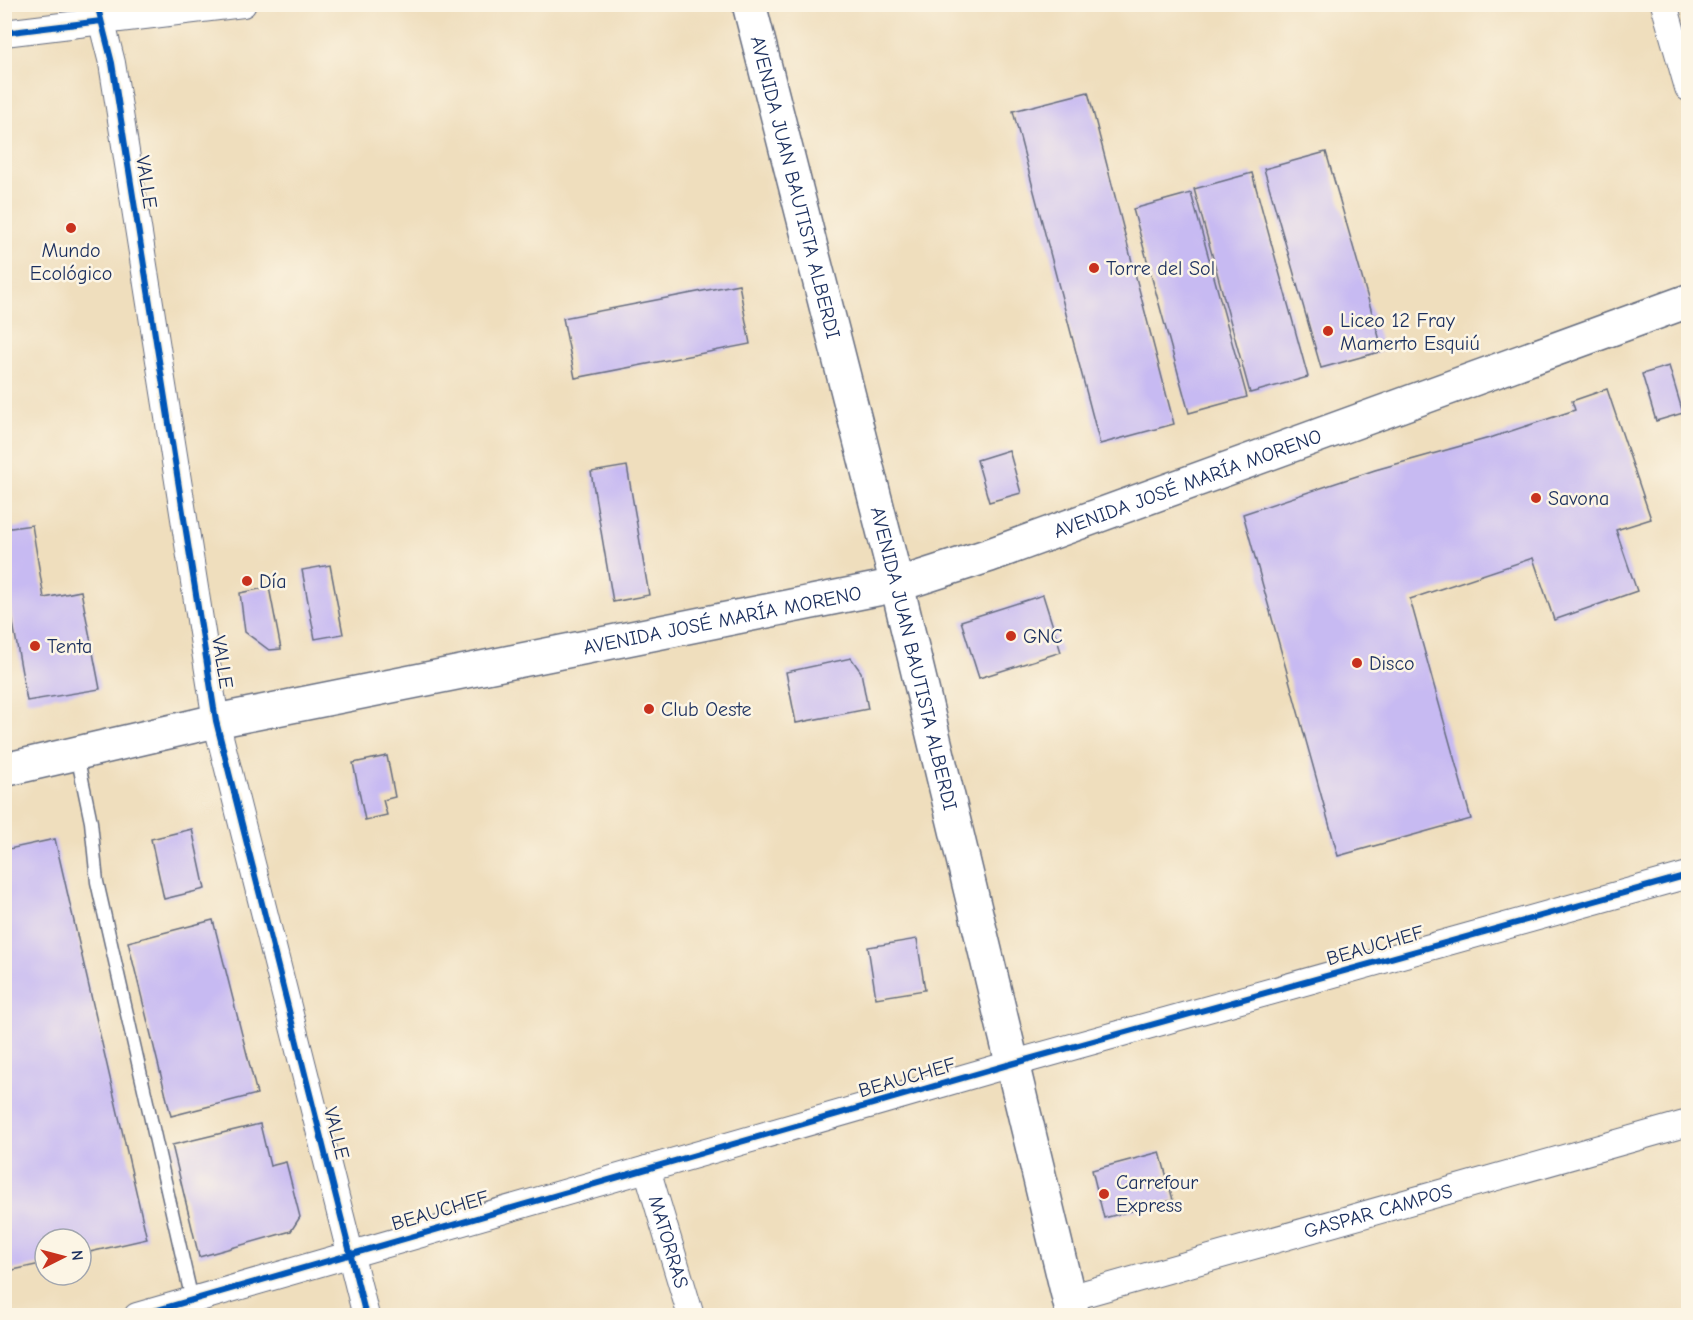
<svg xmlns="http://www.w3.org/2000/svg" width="1693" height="1320" viewBox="0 0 1693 1320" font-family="'Comic Neue',sans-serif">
	<rect width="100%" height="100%" fill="#fcf5e5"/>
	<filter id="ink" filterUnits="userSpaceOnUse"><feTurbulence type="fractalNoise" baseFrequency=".0167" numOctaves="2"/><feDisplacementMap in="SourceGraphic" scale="12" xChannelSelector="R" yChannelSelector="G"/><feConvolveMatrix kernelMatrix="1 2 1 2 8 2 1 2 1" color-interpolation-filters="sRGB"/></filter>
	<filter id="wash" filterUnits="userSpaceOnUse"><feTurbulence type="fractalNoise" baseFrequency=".008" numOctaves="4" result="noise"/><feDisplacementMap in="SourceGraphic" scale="24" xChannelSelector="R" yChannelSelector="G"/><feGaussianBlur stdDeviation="1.35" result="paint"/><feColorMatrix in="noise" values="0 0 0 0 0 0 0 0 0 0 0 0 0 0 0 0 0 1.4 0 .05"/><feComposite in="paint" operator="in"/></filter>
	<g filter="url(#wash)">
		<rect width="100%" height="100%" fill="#efdebd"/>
		<g id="blocks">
			<path fill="#c7baf2" d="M1088,92l86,332 -74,20 -87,-333z
				M1326,152l57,199 -62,17 -57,-199z
				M1252,173l56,204 -58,16 -56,-204z
				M1191,193l56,204 -58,16 -56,-204z
				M739,284l11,60 -175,34 -12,-60z
				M1669,366l14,47 -27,8 -14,-47z
				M1607,389l44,130 -35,11 21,61 -83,29 -21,-62 -123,41 61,220 -133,37 -95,-342 132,-44 118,-33 82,-27 -3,-9z
				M1009,450l12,43 -32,9 -12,-42z
				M627,466l22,129 -36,7 -22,-130z
				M32,525l12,73 37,-7 19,98 -73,12 -23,-128v-44z
				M330,565l13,69 -28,5 -13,-69z
				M269,587l12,62 -12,1 -24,-18 -5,-39z
				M1043,595l18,57 -82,26 -18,-57z
				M851,658l10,14 7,37 -72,14 -10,-51z
				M387,756l8,41 -12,3 4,15 -22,5 -12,-57z
				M192,829l13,60 -41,10 -13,-60z
				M55,839l92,400 -66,15v-15h-36v24l-41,9v-422z
				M213,920l44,174 -86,22 -43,-174z
				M917,939l8,51 -49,8 -8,-51z
				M260,1124l10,42 16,-4 14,55 -9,14 -92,26 -27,-112z
				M1160,1152l13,48 -69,18 -12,-48z"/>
		</g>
	</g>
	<g filter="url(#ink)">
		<use href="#blocks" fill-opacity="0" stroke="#656c7f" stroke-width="1.5"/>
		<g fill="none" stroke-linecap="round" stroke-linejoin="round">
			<g stroke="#656c7f" stroke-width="15">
				<path id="lane" d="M77,755l14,67 6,60 95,418"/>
			</g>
			<g stroke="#656c7f" stroke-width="28">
				<g id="street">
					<path d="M97,4l15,59 104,658 150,595"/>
					<path d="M1664,4l24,84"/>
					<path d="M4,33l239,-29"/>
					<path id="s1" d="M647,1169l44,147"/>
					<path id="s2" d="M1069,1298l619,-175"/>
					<path d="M137,1316l874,-252 677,-189"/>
				</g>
			</g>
			<g stroke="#656c7f" stroke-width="36">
				<g id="secondary">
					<path id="s3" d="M4,770l212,-49 681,-136 93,-30 698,-254"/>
				</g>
			</g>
			<g stroke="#656c7f" stroke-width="36">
				<g id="primary">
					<path id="s4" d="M749,4l148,581 176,731"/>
				</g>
			</g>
			<use href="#lane" stroke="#fff" stroke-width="12"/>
			<use href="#street" stroke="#fff" stroke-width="26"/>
			<use href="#secondary" stroke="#fff" stroke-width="33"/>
			<use href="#primary" stroke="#fff" stroke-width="33"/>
			<g stroke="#fcf5e5" stroke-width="10">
				<path id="cycleway" d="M97,4l15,59 104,658 150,595
					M4,33l97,-12
					M137,1316l874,-252 677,-189"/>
			</g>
			<use href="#cycleway" stroke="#0057b8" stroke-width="6"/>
		</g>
	</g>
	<g fill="#c8321e" stroke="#fcf5e5" stroke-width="2">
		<circle cx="71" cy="228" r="6"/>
		<circle cx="1094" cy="268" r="6"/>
		<circle cx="1328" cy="331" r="6"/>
		<circle cx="1536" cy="498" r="6"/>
		<circle cx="247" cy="581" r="6"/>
		<circle cx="1011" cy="636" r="6"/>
		<circle cx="35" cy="646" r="6"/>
		<circle cx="1357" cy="663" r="6"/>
		<circle cx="649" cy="709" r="6"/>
		<circle cx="1104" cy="1194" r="6"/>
	</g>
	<g text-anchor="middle" stroke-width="5" stroke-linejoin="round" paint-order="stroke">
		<g font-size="20" fill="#1b2f5e" stroke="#fcf5e5">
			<text transform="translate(147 182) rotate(81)" y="7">VALLE</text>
			<text dy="7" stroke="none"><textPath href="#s4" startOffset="189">AVENIDA JUAN BAUTISTA ALBERDI</textPath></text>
			<text dy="7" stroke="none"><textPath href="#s3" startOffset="1220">AVENIDA JOSÉ MARÍA MORENO</textPath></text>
			<text dy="7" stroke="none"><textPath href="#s3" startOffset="734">AVENIDA JOSÉ MARÍA MORENO</textPath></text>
			<text dy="7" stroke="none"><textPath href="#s4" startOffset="675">AVENIDA JUAN BAUTISTA ALBERDI</textPath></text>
			<text transform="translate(223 662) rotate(81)" y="7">VALLE</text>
			<text transform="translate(1375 945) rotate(-16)" y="7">BEAUCHEF</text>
			<text transform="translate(907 1077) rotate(-16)" y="7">BEAUCHEF</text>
			<text transform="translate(337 1133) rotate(76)" y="7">VALLE</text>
			<text transform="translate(440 1210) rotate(-16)" y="7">BEAUCHEF</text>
			<text dy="7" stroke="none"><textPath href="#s2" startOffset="321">GASPAR CAMPOS</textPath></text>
			<text dy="7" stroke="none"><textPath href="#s1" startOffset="76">MATORRAS</textPath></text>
		</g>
		<g font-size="20" fill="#1b2f5e" stroke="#fcf5e5" text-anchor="start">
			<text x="71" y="257" text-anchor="middle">Mundo<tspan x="71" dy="23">Ecológico</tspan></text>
			<text x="1106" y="275">Torre del Sol</text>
			<text x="1340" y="327">Liceo 12 Fray<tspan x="1340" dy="23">Mamerto Esquiú</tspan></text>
			<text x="1548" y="505">Savona</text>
			<text x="259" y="588">Día</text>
			<text x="1023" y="643">GNC</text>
			<text x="47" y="653">Tenta</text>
			<text x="1369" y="670">Disco</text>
			<text x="661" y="716">Club Oeste</text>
			<text x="1116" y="1189">Carrefour<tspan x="1116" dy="23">Express</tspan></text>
		</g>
	</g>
	<rect width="1693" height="1320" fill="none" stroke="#fcf5e5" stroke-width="24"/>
	<g transform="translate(63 1257) rotate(84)"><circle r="28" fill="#fcf5e5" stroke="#a2a6af" stroke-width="1.5"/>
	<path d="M0-4.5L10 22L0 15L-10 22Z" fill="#c8321e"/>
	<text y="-9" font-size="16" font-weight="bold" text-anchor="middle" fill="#1b2f5e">N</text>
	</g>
</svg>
